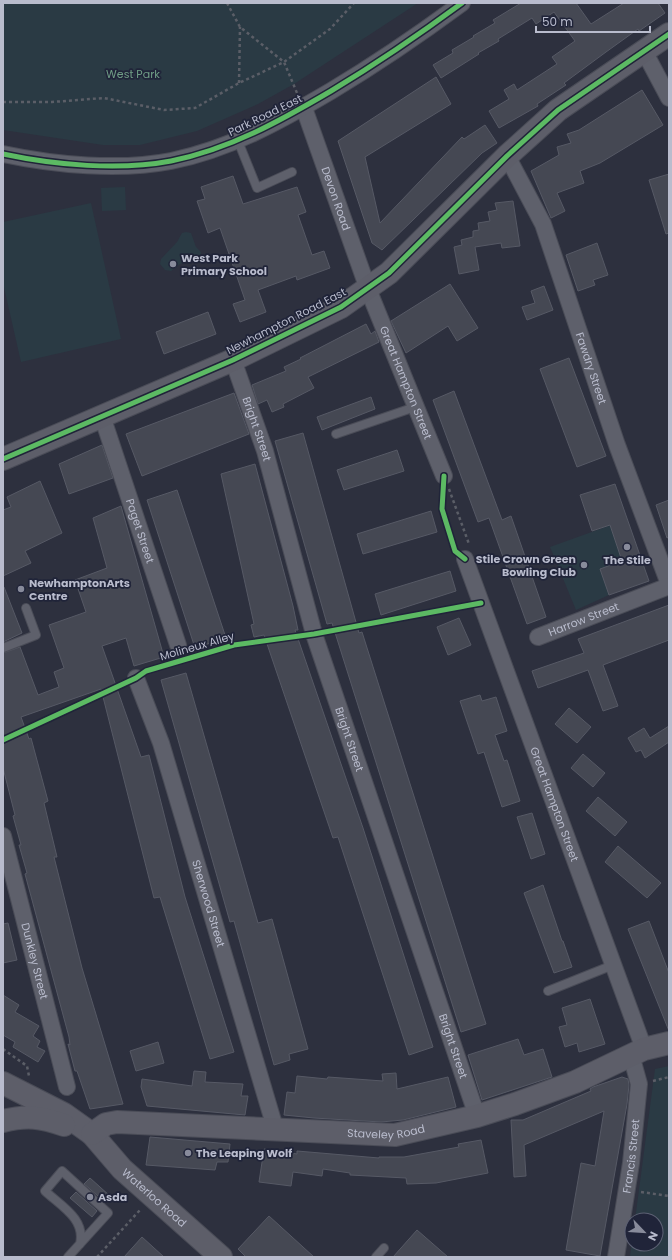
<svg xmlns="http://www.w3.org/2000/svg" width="672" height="1260" viewBox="0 0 672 1260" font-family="Poppins,sans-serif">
	<rect width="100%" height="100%" fill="#2d303e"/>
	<path fill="#2a3a44" d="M3,3h415l-124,81 -36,20 -61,27 -57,14h-37l-100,-15z
		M125,187l1,23 -24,1 -1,-23z
		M91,203l30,136 -100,23 -18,-79v-61z
		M186,232l5,1 5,14 5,5 -1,6 -6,3 -14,3 -9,7 -6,-1 -5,-6 1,-5 16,-17 5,-9z
		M611,525l11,36 -13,34 -33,15 -26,-63z
		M669,1066v191h-39l2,-17v4h24v-24h-21l20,-151z"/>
	<path fill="#454853" stroke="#565965" d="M521,3h55l15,21 33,-21h34l7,10 -26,18 -1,-2 -32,23 -42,31 2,2 -29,19 1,2 -39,22 -10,-17 20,-12 -5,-9 10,-6 3,6 40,-26 -5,-7 23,-16 -21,-29 -18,12 -4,-6 -34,21 1,2 -21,12 1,1 -38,24 -8,-13 20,-12 -1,-3 22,-13 -1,-1 22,-13 -2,-3z
		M436,77l15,27 -86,53 15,66 82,-86 2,2 21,-14 12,18 -15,10 -100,97 -10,-7 -34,-102z
		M642,90l21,35 -63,38 -20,8 4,12 -27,10 8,18 -14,7 -20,-47 28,-16 -2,-8 14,-4 -4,-9 12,-4z
		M669,174v59l-3,1 -17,-54z
		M233,176l10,28 54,-17 9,25 -8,3 14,40 12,-4 6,17 -33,12 -1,-4 -38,14 8,22 -26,10 -7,-18 12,-4 -25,-72 -12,5 -11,-32 8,-2 -4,-12z
		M513,201l7,45 -18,2 -1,-5 -26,4 4,23 -20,4 -5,-27 8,-2 -1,-5 12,-3v-6l6,-1 -1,-7 12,-2 -2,-9 9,-2 -2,-7z
		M597,243l11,32 -15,5 2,5 -17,6 -12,-36z
		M450,284l28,44 -21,13 -9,-15 -42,27 -15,-32z
		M544,286l9,24 -26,10 -5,-13 13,-4 -4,-12z
		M208,312l8,22 -52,20 -8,-22z
		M366,324l5,10 4,-3 4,11 -71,35 6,11 -31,16 1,3 -12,5 -5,-12 -9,4 -6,-19 34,-14 -2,-4 17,-8 -1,-1z
		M569,358l37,98 -29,11 -37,-98z
		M454,391l48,129 9,-4 35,101 -19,7 -38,-106 -11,4 -45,-122z
		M234,393l15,41 -107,42 -16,-42z
		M371,397l4,12 -53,21 -5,-13z
		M303,433l56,200 3,-1 124,392 -25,8 -129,-409 -5,1 -52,-183z
		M102,445l11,33 -44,16 -10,-30z
		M397,450l7,21 -60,19 -7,-20z
		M255,464l38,142 5,24h-3l68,198 70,219 -24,8 -71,-218 -5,1 -69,-203 -10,2 -3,-12 3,-1 -33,-150z
		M40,481l22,52 -37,18 6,12 -28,13v-66l8,-3 -4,-10z
		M615,484l34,97 -40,14 -9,-26 22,-8 -12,-36 -18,6 -12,-36z
		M177,490l49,148 -31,10 -48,-148z
		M669,500v37l-2,1 -11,-33z
		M121,506l43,151 -30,9 -8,-28 -24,8 39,111 8,-2 36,142 49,155 -24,7 -50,-162 -6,1 -53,-209 -80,28 8,22 2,-1 17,63 -4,2 13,54h-3l28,111 41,136 -33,5 -13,-38h-2l-7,-27 2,1 -1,-8 -44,-163 2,-1 -8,-28h2l-8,-29 2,-1 -12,-47v-115l17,-6 18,48 21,-8 -5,-15 10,-4 -15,-43 37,-13 -11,-32 32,-12 -14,-50z
		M431,511l6,21 -74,22 -6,-20z
		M450,571l6,20 -75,24 -6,-21z
		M4,587l18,46 -19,9v-54z
		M669,605v35l-66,25 15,41 -15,5 -15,-41 -50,18 -6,-17 52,-18 -6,-14z
		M459,618l12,27 -23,10 -11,-28z
		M186,673l72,250 14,-4 36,130 -19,5 1,6 -16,5 -40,-144 -4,1 -69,-242z
		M480,695l2,6 14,-4 11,34 -12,4 9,26 3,-1 13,41 -18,6 -18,-55 -6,2 -18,-53z
		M569,708l22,19 -14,16 -22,-19z
		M669,726v16l-24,16 -4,-8 -5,2 -8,-14 16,-10 6,10z
		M583,754l22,19 -12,14 -22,-19z
		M598,797l29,25 -12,14 -29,-25z
		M532,813l13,41 -14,5 -14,-42z
		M618,846l43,37 -14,15 -42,-36z
		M543,885l19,56h1l9,26 -18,6 -30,-80z
		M649,921l20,52v58l-41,-102z
		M8,923l9,37 -14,3v-39z
		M3,995l16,10 -4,7 24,14 -6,10 7,5 -3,6 8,4 -7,11 -25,-15 2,-5 -12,-7z
		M590,999l15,45 -26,8 -2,-9 -12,4 -6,-20 8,-2 -5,-17z
		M518,1039l6,16 19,-6 9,28 -70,23 -14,-45z
		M158,1042l6,21 -28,8 -6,-20z
		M194,1071l12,1 -1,10 38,2 -2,12h7l-3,19 -98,-9 -6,-19 1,-8 50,7z
		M396,1073l1,16 51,-12 8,30 -53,13 -22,2 -67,-4 -30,-3 3,-23 8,1 2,-17 30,3 1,-2 55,4 -1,-7z
		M622,1077l6,2 1,6 -2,19 -27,152 -34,-6 15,-87 14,3 9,-55 -80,34 2,31 -12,1 -3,-57h12l68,-29 -1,-2 3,-2z
		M150,1137l80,7 -2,18h-11l-2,8 -69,-5z
		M481,1140l7,33 -52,10 -29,1 -1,-6 -56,-3v-2l-27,-4 -1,7 -29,-4 -2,14 -32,-4 5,-33 33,5v-3l82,7v-1h25l55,-10 -1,-3z
		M90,1178l20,18 -5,6 -21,-18z
		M76,1192l21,19 -5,6 -22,-19z
		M269,1216l45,41h-68l-8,-8z
		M417,1230l31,27h-55z
		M142,1237l22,20h-40z"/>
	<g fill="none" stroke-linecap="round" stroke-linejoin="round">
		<g stroke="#4a4c57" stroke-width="10">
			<path id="lane" d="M238,141l19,47 35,-16
				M336,434l79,-27
				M3,648l33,-13 -10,-27
				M548,991l65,-26
				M68,1257l40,-44 -46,-42 -17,20c16,15 41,28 35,53
				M376,1257l8,-9"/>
		</g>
		<g stroke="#4a4c57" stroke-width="18">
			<g id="street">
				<path d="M644,51l25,47"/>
				<path id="s1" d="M304,108l64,181 76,187"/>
				<path d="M3,154c52,11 116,17 168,7 59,-12 109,-40 160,-70 45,-27 89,-57 131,-88"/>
				<path id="s2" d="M507,156l36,68 74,221 52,139"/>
				<path id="s3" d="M233,360l32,91 49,183 163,482"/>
				<path id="s4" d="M102,416l76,229"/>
				<path id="s5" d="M465,559l179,490"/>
				<path id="s6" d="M538,637l131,-51"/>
				<path id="s7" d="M136,678l25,65 115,388"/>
				<path id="s8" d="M3,836l64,251"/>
				<path id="s9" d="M616,1257l15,-94 8,-79 -8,-29"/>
			</g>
		</g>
		<g stroke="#4a4c57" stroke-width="24">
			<g id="secondary">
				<path d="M3,459l230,-99 108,-53 48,-34 118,-117 51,-46 111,-76"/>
				<path id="s10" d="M3,1083l61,31 28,20 30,35 99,88"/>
				<path d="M3,1121c24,-6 38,-4 61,4"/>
				<path id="s11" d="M92,1134l14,-10 11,-2 278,13 82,-19 38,-12 60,-22 69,-33 25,-6"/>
			</g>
		</g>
		<path stroke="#5b5e67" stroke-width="2.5" stroke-dasharray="3 3" stroke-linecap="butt" d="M227,3l13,24 44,35 13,31
			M239,83l1,-56
			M3,102h49l52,-4 60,12 31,-2 44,-25 45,-21 46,-33 24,-26
			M449,489l20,55
			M3,1049l24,17 2,10
			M653,1081l16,-4
			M641,1192l28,4
			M97,1257l43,-47"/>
		<use href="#lane" stroke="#5e606b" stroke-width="8"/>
		<use href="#street" stroke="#5e606b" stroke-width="16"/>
		<use href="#secondary" stroke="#5d5e69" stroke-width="22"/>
		<g stroke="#202439" stroke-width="8">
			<path id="cycleway" d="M3,154c52,11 116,17 168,7 59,-12 109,-40 160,-70 45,-27 89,-57 131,-88
				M3,459l230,-99 108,-53 48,-34 118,-117 51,-46 111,-76
				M444,476l-2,33 13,42 10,8
				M3,740l133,-62 10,-7 88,-26 80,-11 167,-31"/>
		</g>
		<use href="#cycleway" stroke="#5cba63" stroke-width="5"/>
	</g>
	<g fill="#888b9b" stroke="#202439" stroke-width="1.5">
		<circle cx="173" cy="264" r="4"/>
		<circle cx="627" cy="547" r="4"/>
		<circle cx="584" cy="565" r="4"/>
		<circle cx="21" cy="589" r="4"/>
		<circle cx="188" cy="1153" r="4"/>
		<circle cx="90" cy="1197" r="4"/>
	</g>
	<g text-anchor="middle" stroke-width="3.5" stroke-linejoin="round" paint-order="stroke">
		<g font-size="11" fill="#709e86" stroke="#202439">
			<text x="133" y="78">West Park</text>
		</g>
		<g font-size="11" fill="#b9bccd" stroke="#202439">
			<text transform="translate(265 115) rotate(-26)" y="4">Park Road East</text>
			<text dy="4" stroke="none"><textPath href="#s1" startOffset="96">Devon Road</textPath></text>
			<text transform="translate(286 321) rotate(-27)" y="4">Newhampton Road East</text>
			<text dy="4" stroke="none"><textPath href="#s2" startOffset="229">Fawdry Street</textPath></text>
			<text dy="4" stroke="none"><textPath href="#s1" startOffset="293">Great Hampton Street</textPath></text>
			<text dy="4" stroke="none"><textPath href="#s3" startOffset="73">Bright Street</textPath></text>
			<text dy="4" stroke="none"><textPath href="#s4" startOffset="121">Paget Street</textPath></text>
			<text dy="4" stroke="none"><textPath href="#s6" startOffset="49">Harrow Street</textPath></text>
			<text transform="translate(197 646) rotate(-16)" y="4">Molineux Alley</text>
			<text dy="4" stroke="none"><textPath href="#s3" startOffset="397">Bright Street</textPath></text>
			<text dy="4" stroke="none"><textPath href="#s5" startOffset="261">Great Hampton Street</textPath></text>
			<text dy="4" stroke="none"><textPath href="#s7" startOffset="237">Sherwood Street</textPath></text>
			<text dy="4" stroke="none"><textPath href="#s8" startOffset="129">Dunkley Street</textPath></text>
			<text dy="4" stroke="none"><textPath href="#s3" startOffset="721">Bright Street</textPath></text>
			<text dy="4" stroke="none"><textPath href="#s11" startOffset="298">Staveley Road</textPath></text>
			<text dy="4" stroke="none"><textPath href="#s9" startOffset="102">Francis Street</textPath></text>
			<text dy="4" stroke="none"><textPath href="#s10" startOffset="192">Waterloo Road</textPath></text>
		</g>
		<g font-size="11" font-weight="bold" fill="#b9bccd" stroke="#202439" text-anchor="start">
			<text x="181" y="262">West Park<tspan x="181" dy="13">Primary School</tspan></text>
			<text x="576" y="563" text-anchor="end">Stile Crown Green<tspan x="576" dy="13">Bowling Club</tspan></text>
			<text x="627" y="564" text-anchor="middle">The Stile</text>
			<text x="29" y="587">NewhamptonArts<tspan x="29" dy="13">Centre</tspan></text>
			<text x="196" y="1157">The Leaping Wolf</text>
			<text x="98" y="1201">Asda</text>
		</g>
	</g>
	<rect width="672" height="1260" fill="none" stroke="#b9bccd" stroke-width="8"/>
	<g transform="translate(644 1232) rotate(115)"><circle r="19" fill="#202439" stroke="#5d6174"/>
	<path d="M0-3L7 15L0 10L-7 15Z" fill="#888b9b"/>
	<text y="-6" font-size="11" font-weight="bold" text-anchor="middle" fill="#b9bccd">N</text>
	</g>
	<path d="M536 26v6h114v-6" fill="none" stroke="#b9bccd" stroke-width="2"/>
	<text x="542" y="26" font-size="12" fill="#b9bccd" stroke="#202439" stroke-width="3" paint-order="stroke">50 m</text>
</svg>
